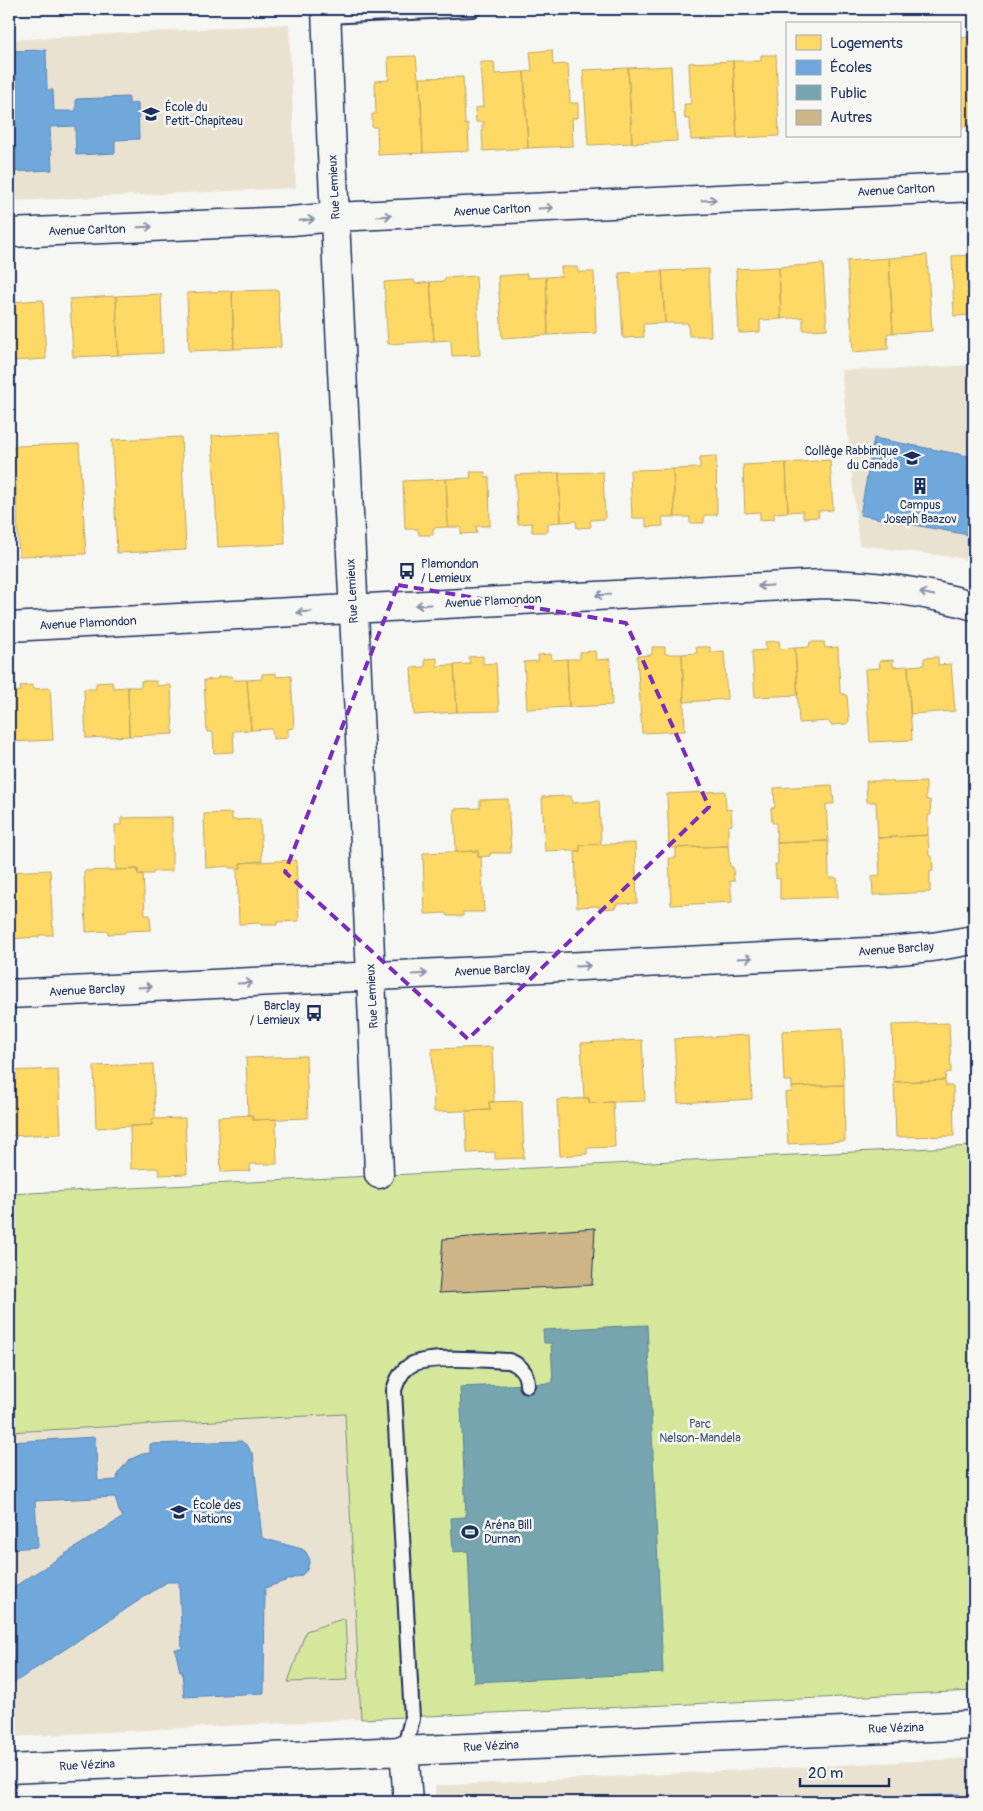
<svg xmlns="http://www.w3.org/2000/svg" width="983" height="1811" viewBox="0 0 983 1811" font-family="Pangolin,sans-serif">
	<rect width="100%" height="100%" fill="#f6f6f2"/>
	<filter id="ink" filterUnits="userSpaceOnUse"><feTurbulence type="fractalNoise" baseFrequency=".02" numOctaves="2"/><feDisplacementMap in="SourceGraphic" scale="10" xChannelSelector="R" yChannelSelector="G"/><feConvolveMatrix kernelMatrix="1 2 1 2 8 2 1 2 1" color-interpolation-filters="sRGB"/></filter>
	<g filter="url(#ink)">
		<path fill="#eae2d1" d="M289,24l7,164 -287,13v-161z
			M974,365v198l-15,-5 -100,-13 -18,-175 59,-1z
			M345,1414l16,305 -352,18v-305z
			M974,1758v44h-538l-1,-16z"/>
		<path fill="#d5e79b" stroke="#788b7c" d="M974,1146v545l-613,28 -16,-305 -336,18v-238z
			M345,1618l3,62 -60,2 18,-51z"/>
		<path fill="#ffd966" stroke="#bba664" d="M969,37l1,9h4v80l-15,1v-89z
			M552,50l1,15 15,-1 2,39h8v15h-6l1,28 -45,2 -4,-76 8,-1 -2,-19z
			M761,55h15l3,81 -42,2 -4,-77h28z
			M416,56l2,22h2l3,75 -45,2 -1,-28h-5v-13h4l-1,-33 14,-1 -1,-23z
			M733,61l4,77 -46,2 -1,-21h-5l-1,-15h7l-2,-41z
			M480,62h14l1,12 29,-2 4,76 -45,3 -1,-26h2v-3h-8l-1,-14 8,-1z
			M671,66l2,47h2l2,28 -45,2 -4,-75z
			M628,68l4,75 -44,2 -5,-75z
			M463,77l2,48 3,-1 1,27 -46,2 -3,-75z
			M927,255l5,76 -39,2 -4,-75z
			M974,255v60l-20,1 -2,-60z
			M889,258l4,75h-6l1,16 -35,3 -6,-91z
			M823,264l4,65 -24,1v-13l-22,2 -2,-52z
			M561,267h16l1,5h16l2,61 -48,2 -2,-58 16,-1z
			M779,267l2,52 -21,1v12l-21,1 -3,-64z
			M708,269l3,67h-22l-1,-13h-23l-3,-52z
			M662,271l3,52 -22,1 1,13 -21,1 -4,-65z
			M527,274v4l19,-1 2,58 -46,3 -4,-62z
			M476,276l4,79 -28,1 -1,-16 -17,1 -4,-59 15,-1v-3z
			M414,280l1,4 15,-2 4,59 -46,3 -4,-62z
			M278,290l3,57 -47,2 -2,-58z
			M232,291l2,58 -45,2 -2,-58z
			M161,294l2,59 -45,2 -2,-59z
			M116,296l2,59 -45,2 -3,-58z
			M43,300l3,59 -37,2v-59z
			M279,433l6,111 -67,3 -6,-111z
			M181,437l5,113 -69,3 -5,-113z
			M79,444l7,110 -67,2 -5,-110z
			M716,456l1,59h-13v8h-14v-6h-15l-2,-48 27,-1v-11z
			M830,460l3,50 -15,1 1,6 -16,1v-7l-15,1 -2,-49z
			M786,463l2,49 -14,1v6l-14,1v-8l-15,1 -2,-48z
			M673,469l2,48h-13l1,9 -17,1v-9h-14l-2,-48z
			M470,472h15v5h4l1,49h-14l1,7 -16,1v-7h-13l-2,-48 25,-1z
			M603,472l2,47 -15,1 1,7 -14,1 -1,-7 -15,1 -2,-49z
			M559,473l2,49 -13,1v9h-16v-9l-14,1 -3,-49z
			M446,479l2,48 -15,1v7h-14l-1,-6h-13l-2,-48z
			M779,641l1,8 15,-1 3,47 -43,2 -3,-46 14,-1 -1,-8z
			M810,642h14l1,6 13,-1 2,45 7,4 2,25 -3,3 -15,1 -3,-4 -29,2 -4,-75 14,-1z
			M652,647h13v7h17l3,77 -43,2 -5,-77 15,-1z
			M696,647h14v5l14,-1 3,48 -43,3 -2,-48 15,-1z
			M595,651l1,9 14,-1 2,46 -43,2 -2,-48h13v-7z
			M551,654l1,6 15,-1 2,48 -42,2 -3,-47 15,-1 -1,-6z
			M483,656v8l13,-1 3,48 -42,1 -3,-47 16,-1 -1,-7z
			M938,657v8l13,-1 4,47 -45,3 -2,-48 16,-1v-7z
			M437,658v8l17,-1 3,47 -43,3 -3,-47 14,-1v-8z
			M893,660v7l15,-1 4,74 -42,2 -5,-73 15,-1 -1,-7z
			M276,673v4l15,-1 3,52 -6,1v9l-15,1 -1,-10 -21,1 -4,-50 15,-1v-5z
			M232,676l1,4h14l4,50 -18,1 1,21 -20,1 -1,-21h-6l-3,-52 14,-1v-2z
			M141,681h15v5l15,-1 2,49 -44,2 -1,-49h13z
			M112,682l1,6 15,-1 1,49 -43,2 -2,-49h12v-6z
			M33,685v4l17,-1 3,52 -43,2 -1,-50 12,-1 -1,-5z
			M866,781h27v2l33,-1v18h4l1,15h-3v20l-50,3 -2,-36h-9z
			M832,785l2,19h-8l2,37 -51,2 -1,-20h-4l-1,-15h4l-1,-20z
			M725,791l1,19 5,-1 1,16 -4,1v20l-59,2 -2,-54z
			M571,796l1,7 27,-2 2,43 -21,1v6h-14v-1l-21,1 -3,-54z
			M508,799l3,54h-21v3l-12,1v-6l-22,1 -2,-43 26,-1v-8z
			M232,813v7l28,-1 2,42 -22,2 1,5h-12v-2l-23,2 -2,-54z
			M172,817v54h-19v3h-15v-5l-22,1 -1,-45h6v-7z
			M928,835l1,21h3l1,15h-3v21l-57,3 -1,-19 8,-1 -2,-37z
			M828,841l1,37h8l1,19 -58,2v-21l-4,1v-3l-1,-12h3l-1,-21z
			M635,843l2,60 -21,1v4l-17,1v-3l-22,1 -2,-56h5v-6z
			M728,846l2,21h3l1,14h-4l2,21 -61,3 -2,-47h7v-10z
			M478,851v6h3l3,55h-21v4h-16l-1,-3 -21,1 -2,-61z
			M296,860l3,61 -22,1v3h-16v-2l-22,1 -2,-55 4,-1 -1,-5z
			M138,869v5h5l2,41h5l1,15 -26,1v2l-17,1v-3l-22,1 -2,-61z
			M50,870l3,65h-14v2l-30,2v-67z
			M949,1023l2,49 -5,1 -1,7 -51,2 -2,-57z
			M842,1028l2,57 -52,2v-6h-8l-2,-50z
			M749,1035l3,64 -74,4 -4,-64z
			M642,1040l3,61 -56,2v-5h-5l-3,-55z
			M492,1047l2,55h-5l1,8 -56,2 -2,-63z
			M306,1056l2,62 -55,2 -1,-5h-4l-2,-57z
			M153,1064l2,55h-3v6l-56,3 -2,-62z
			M58,1069l3,65 -52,2v-65z
			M945,1080l1,6h7l1,50 -58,1 -2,-55z
			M844,1085l1,56 -57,3 -3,-51 7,-1v-5z
			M589,1098v5l24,-1 2,45 -28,1v6l-27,2 -3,-56z
			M522,1101l2,57 -29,1v-7l-28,1 -1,-42 24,-1 -1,-8z
			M252,1115l1,5 23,-1 1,45h-27v7l-29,1 -3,-55z
			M185,1118l2,56 -28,1 -1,-7 -27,1 -1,-43 22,-1v-6z"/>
		<path fill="#6fa8dc" stroke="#5684b6" d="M46,50l1,40h6l1,21h22v-12l53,-2v7l9,-1 1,36 -24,1v13l-39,2 -1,-29 -25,1 2,43 -43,2v-121z
			M874,438l100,19v79l-114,-21z
			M95,1437l3,44 19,-1 1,-7 11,-13 13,-6 8,-1v-9l91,-3 7,5 3,7h2l9,85 40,11 4,3 4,8 -3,10 -5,5 -37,13 -1,105 -80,4 -2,-26h-2l-5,-22h7l-3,-67h-12l-158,104v-96l114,-73 -4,-6 -4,-14 -80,4 3,46 -29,2v-107z
			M959,1794l1,8h-186z
			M709,1797v5h-16v-4z"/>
		<path fill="#76a5af" stroke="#5b8297" d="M647,1325l16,348 -189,9 -6,-131 -15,1 -2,-34 15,-1 -6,-130 93,-4 -2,-40h-7l-1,-13z"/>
		<path fill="#ceb585" stroke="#1b2f5e" d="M595,1228l-3,57 -153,8 4,-54z"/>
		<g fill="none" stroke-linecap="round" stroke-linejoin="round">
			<g stroke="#1b2f5e" stroke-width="18">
				<path id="service" d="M326,16l147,-7
					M404,1750l8,-31 -18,-329c3,-9 6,-17 14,-23 14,-13 80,-7 101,-6 11,4 18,11 18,24"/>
			</g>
			<g stroke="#1b2f5e" stroke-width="31">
				<path id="minor" d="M326,9c15,388 39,776 53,1165
					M9,233l282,-12 44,-4 639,-30
					M9,627l814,-43c52,1 101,7 151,22
					M9,994l880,-43 43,-4 42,-7
					M404,1750l4,52
					M9,1769l965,-44"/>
			</g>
			<use href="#service" stroke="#f6f6f2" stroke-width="14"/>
			<use href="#minor" stroke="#f6f6f2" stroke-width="28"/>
		</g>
		<defs><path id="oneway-shaft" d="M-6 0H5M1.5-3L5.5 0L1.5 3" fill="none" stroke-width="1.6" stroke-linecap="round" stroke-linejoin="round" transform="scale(1.25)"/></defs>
		<g stroke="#8892a8">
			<use href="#oneway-shaft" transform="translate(709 200) rotate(-3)"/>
			<use href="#oneway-shaft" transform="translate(546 208) rotate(-3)"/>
			<use href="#oneway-shaft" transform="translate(384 216) rotate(-3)"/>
			<use href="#oneway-shaft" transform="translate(307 220) rotate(-5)"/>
			<use href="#oneway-shaft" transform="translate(145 227) rotate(-2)"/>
			<use href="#oneway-shaft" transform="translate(765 586) rotate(177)"/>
			<use href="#oneway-shaft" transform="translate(927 594) rotate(-168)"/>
			<use href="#oneway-shaft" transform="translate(603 595) rotate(177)"/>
			<use href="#oneway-shaft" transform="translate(423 605) rotate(177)"/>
			<use href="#oneway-shaft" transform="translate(304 612) rotate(177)"/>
			<use href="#oneway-shaft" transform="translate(745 958) rotate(-3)"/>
			<use href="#oneway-shaft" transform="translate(583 966) rotate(-3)"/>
			<use href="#oneway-shaft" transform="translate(420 974) rotate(-3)"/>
			<use href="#oneway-shaft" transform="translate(245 983) rotate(-3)"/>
			<use href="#oneway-shaft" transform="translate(145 987) rotate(-3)"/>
		</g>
	</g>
	<path fill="none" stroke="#7b2cbf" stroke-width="4" stroke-dasharray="10 6" stroke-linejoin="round" d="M398,585l228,38 83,184 -241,232 -183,-167z"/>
	<defs>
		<g id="school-bare" transform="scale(1.35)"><path d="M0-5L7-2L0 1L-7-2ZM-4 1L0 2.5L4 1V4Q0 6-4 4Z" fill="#1b2f5e" stroke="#f6f6f2" stroke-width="2.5" paint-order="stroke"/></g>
		<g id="building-bare" transform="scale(1.35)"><path d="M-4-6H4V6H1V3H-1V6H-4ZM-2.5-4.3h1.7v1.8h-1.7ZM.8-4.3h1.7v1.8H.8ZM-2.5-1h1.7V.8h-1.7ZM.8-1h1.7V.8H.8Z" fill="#1b2f5e" stroke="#f6f6f2" stroke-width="2.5" paint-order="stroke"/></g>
		<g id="bus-bare" transform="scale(1.35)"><path d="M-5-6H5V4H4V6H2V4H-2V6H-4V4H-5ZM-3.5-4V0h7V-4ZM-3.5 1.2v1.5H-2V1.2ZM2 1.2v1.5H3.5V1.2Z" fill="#1b2f5e" stroke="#f6f6f2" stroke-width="2.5" paint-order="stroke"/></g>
		<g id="stadium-bare" transform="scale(1.35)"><path d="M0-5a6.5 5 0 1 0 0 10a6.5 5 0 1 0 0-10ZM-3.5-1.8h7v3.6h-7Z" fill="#1b2f5e" stroke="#f6f6f2" stroke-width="2.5" paint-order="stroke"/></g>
	</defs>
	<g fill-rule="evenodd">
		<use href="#school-bare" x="151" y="114"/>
		<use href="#school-bare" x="912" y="458"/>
		<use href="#building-bare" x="920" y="486"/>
		<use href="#bus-bare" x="407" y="571"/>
		<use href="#bus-bare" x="314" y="1013"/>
		<use href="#school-bare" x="179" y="1512"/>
		<use href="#stadium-bare" x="470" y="1532"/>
	</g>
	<g text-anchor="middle" stroke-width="5" stroke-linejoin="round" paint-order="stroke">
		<g font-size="12" fill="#1b2f5e" stroke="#f6f6f2" text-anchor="start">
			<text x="165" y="111">École du<tspan x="165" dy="14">Petit-Chapiteau</tspan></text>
			<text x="898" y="455" text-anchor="end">Collège Rabbinique<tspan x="898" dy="14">du Canada</tspan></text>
			<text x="920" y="509" text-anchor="middle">Campus<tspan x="920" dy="14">Joseph Baazov</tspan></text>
			<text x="421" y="568">Plamondon<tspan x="421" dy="14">/ Lemieux</tspan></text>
			<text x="300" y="1010" text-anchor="end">Barclay<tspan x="300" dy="14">/ Lemieux</tspan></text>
			<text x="193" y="1509">École des<tspan x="193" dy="14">Nations</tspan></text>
			<text x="484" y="1529">Aréna Bill<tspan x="484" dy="14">Durnan</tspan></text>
		</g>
		<g font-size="12" fill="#1b2f5e" stroke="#f6f6f2">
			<text transform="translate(334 187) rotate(-93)" y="4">Rue Lemieux</text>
			<text transform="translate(896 190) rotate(-3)" y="4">Avenue Carlton</text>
			<text transform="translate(492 210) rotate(-3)" y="4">Avenue Carlton</text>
			<text transform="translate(87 230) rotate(-2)" y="4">Avenue Carlton</text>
			<text transform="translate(352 591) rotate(-93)" y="4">Rue Lemieux</text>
			<text transform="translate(493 601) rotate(-3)" y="4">Avenue Plamondon</text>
			<text transform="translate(88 623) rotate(-3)" y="4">Avenue Plamondon</text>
			<text transform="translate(896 949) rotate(-4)" y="4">Avenue Barclay</text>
			<text transform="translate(492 970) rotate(-3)" y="4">Avenue Barclay</text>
			<text transform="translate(87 990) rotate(-3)" y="4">Avenue Barclay</text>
			<text transform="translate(372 996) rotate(-93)" y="4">Rue Lemieux</text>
			<text transform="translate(896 1728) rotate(-2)" y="4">Rue Vézina</text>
			<text transform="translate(491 1746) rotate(-3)" y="4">Rue Vézina</text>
			<text transform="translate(87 1765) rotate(-3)" y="4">Rue Vézina</text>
		</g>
		<g font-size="12" fill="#40546a" stroke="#f6f6f2">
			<text x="700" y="1428">Parc<tspan x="700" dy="14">Nelson-Mandela</tspan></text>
		</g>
	</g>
	<rect width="983" height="1811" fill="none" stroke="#f6f6f2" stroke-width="30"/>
	<rect x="15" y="15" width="953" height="1781" fill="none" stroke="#1b2f5e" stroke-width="2" filter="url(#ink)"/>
	<rect x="786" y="22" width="175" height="115" fill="#f6f6f2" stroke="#9ea6b7"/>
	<rect x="796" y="35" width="25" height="15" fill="#ffd966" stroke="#9ea6b7"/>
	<text x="830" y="48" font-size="15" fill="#1b2f5e">Logements</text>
	<rect x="796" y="60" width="25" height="15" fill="#6fa8dc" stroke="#9ea6b7"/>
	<text x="830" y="72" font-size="15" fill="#1b2f5e">Écoles</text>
	<rect x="796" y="85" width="25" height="15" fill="#76a5af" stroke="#9ea6b7"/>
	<text x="830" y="98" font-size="15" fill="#1b2f5e">Public</text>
	<rect x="796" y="110" width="25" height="15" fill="#ceb585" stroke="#9ea6b7"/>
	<text x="830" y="122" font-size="15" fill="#1b2f5e">Autres</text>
	<path d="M800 1778v8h89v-8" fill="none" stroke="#1b2f5e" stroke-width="2.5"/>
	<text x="808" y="1778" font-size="15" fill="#1b2f5e" stroke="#f6f6f2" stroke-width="4" paint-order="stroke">20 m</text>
</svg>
